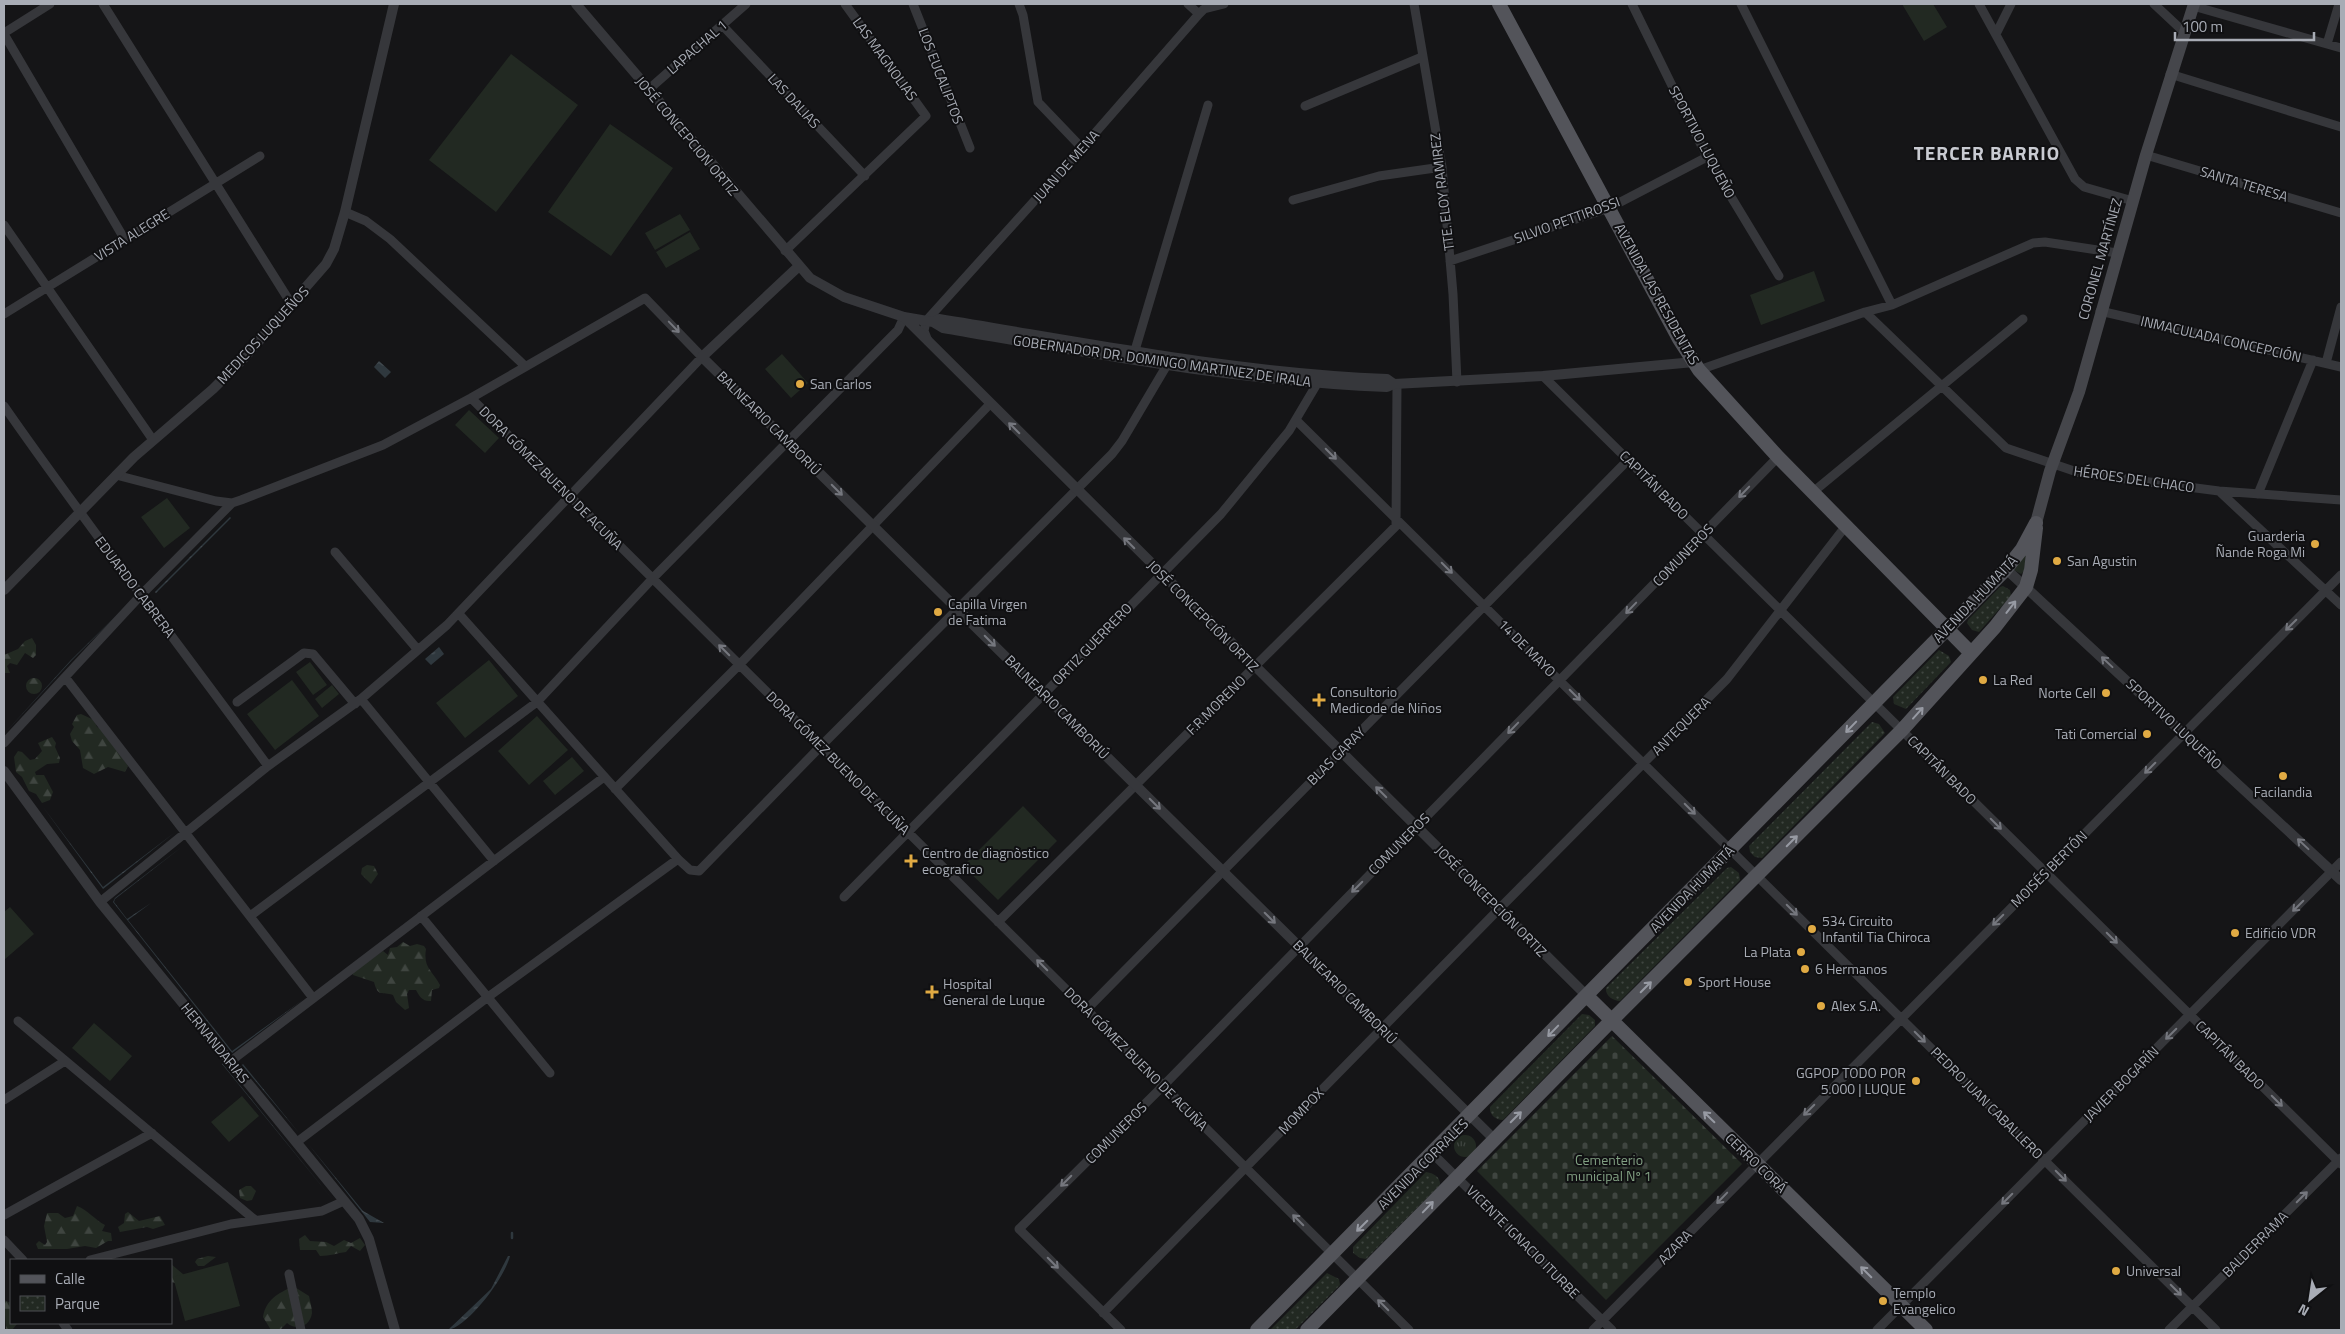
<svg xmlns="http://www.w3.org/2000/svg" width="2345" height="1334" viewBox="0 0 2345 1334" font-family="'Titillium Web',sans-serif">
	<defs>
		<pattern id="grass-tufts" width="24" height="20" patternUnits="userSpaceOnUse" patternTransform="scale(1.25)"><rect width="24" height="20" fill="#222922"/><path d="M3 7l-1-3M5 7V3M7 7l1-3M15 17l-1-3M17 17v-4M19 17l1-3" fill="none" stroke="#3f4540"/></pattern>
		<pattern id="forest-firs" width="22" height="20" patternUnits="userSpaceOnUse" patternTransform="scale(1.25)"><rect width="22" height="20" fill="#222922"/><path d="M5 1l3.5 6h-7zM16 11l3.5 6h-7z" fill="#3f4540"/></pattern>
		<pattern id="cemetery-stones" width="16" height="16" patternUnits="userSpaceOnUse" patternTransform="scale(1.25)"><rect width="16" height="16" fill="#222922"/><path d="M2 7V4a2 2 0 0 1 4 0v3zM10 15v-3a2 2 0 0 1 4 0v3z" fill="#3f4540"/></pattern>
		<pattern id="park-dots" width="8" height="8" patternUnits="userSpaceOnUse" patternTransform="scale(1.25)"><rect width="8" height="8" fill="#222922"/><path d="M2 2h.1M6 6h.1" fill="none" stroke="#3f4540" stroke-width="1.8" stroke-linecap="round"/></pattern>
		<pattern id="water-ripples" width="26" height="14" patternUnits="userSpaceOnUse" patternTransform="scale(1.25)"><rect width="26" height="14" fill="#2f383e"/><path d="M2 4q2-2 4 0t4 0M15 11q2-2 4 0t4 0" fill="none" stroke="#4a5258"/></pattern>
	</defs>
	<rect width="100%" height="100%" fill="#151517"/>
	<path fill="url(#grass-tufts)" d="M2027,548l-3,23 -3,3 -7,-4z
		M1454 1146a11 11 0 1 1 22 0a11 11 0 1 1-22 0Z"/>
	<path fill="url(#forest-firs)" d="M32,638l4,7v10l-3,3 -8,-5 -8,12 -7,-2 -3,3 3,7h-6v-18l14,-6 7,-8z
		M26 686a8 8 0 1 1 16 0a8 8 0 1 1-16 0Z
		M81,714l13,6 3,7 7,3 24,36 -3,6 -17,-5 -14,7 -11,-6 -3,-18 -8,-9 -2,-7 4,-7 -2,-3 5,-9z
		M52,737l4,6 -1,4 5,11 -1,5 -12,1 -12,8 1,3h8l9,17 -3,8 -8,3 -6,-9 -7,-3 -7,-14 -6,-5 -2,-15 4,-6 4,1 8,8 5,-1 7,-8 -4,-8z
		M367,865l7,1 4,8 -7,10 -10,-10 1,-6z
		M403,942l7,4 7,-2 7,2 2,3c-3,19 6,21 14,36l-1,3 -7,2 -1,11c-8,1 -12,-5 -15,-11h-7l-2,4 2,14 -4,2 -9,-8 -3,-7c-11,-4 -15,3 -19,-13l-21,-7 -1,-2 31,-22 5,4 2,-7 7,-1z
		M246,1186h5l5,5 -4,9 -5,1 -7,-3 -1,-8z
		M77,1206c11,4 18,14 28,19l-3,6 9,2 1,8h-4l-12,7 -11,-2 -18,3h-29l-2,-5 3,-3 6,4 2,-3 -3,-16 3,-13h11l7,5 8,-2z
		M128,1212l11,9 21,-5 5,9 -12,4 -6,-2 -27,5 -2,-5 6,-4 1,-9z
		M305,1235l5,6 16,1 8,4 10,-6 7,3 9,-5 5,7 -5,6 -9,-5 -5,6c-9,1 -16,4 -26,4l-4,-6h-16l-1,-11z
		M208,1256l8,1 -12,9h-6l-3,-4 2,-3z
		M171,1264l13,11 -8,8 -5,-1z
		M293,1286l16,10c1,5 3,12 3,17 -2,14 -16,18 -25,10l-7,7h-9l-8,-13c3,-18 15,-23 30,-31z
		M4,1300l7,3v20h18l-12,1 -5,6h-6z"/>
	<path fill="url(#cemetery-stones)" d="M1612,1036l130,128 -136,136 -129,-129z"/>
	<path fill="url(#park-dots)" d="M2003,586l7,4 1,6 -32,36 -7,-2 -5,-7 1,-3 32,-33z
		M1939,650l10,6 2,6 -45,47 -12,-5 -1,-7z
		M1872,722l7,2 6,9 -123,125 -7,-1 -5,-5 -1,-6z
		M1731,867l8,6 1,7 -120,121c-7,0 -15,-5 -14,-13l121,-120z
		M1582,1014l7,1 6,5v6l-92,94c-7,0 -14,-5 -13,-13z
		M1426,1172c7,1 15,5 14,13l-74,74 -6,-1 -7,-5v-6z
		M1327,1273l12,6 1,6 -45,45h-25z"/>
	<path fill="#222922" d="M1902,4h31l14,23 -23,14z
		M511,54l67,51 -82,107 -67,-52z
		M610,124l63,44 -62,88 -63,-44z
		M680,214l10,16 -35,20 -10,-17z
		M690,232l10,17 -34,19 -10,-16z
		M1814,271l11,30 -64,24 -11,-30z
		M782,354l26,29 -17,15 -26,-29z
		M469,410l30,28 -14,15 -30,-28z
		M167,498l23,30 -26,20 -23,-31z
		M489,660l29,36 -53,42 -29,-35z
		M310,662l17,23 -14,10 -17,-23z
		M292,680l27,36 -44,34 -28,-36z
		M332,685l7,9 -17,14 -7,-9z
		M537,716l31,34 -39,35 -31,-34z
		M572,757l12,14 -29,24 -12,-14z
		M1023,806l34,35 -59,59 -35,-34z
		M10,907l24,27 -30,26v-48z
		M94,1023l38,33 -22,25 -38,-33z
		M242,1096l17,20 -30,26 -18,-20z
		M228,1262l12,44 -55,15 -12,-44z"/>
	<path fill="url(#water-ripples)" d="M379,361l12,11 -6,6 -11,-11z
		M230,517l1,1 -75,75 -1,-1z
		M133,599l-61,61 -68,74 67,-74z
		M439,647l5,7 -13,11 -6,-6z
		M43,807l60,80 71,-54 -71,56z
		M183,846l-68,53 -1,3 13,17 24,-16 -23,17 104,131 72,-52 -72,54 -119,-151 2,-4z
		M222,1063l111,137 -111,-136z
		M243,1064l56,69 -57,-68z
		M309,1145l54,66 21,12 -14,-1z
		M508,1256h2c-5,21 -41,70 -62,74l43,-41z"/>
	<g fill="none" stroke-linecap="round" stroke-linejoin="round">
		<path stroke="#2f383e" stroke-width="2.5" d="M512,1233v5"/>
		<path stroke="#36373b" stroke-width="9" d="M103,4l189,301
			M913,4l57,144
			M1019,4l4,11 15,87 44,46
			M1188,4l11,10
			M1414,4l28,163 11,127 4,88
			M1632,4l75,153 72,119
			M1741,4l151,301
			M1979,4l96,175 9,8 49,14
			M2154,4l30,28
			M2193,6l148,42
			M722,25l143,151
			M4,33l46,-29
			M4,34l121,206
			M1996,34l15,-30
			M2327,44l12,-40
			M2170,74l171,53
			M648,90l98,-86
			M1305,106l117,-49
			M2146,155l195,58
			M1293,200l86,-24 63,-9
			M345,212l21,9 24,18 135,127
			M4,225l149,215
			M785,251l141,-135 -81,-112
			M1450,261l159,-53 98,-51
			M2100,311l241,56
			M1865,312l141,136 74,25 139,18 122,9
			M4,314l256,-158
			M928,341l-4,-10 2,-10 156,-173 117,-134 5,-5 20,-5
			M1133,357l75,-252
			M2326,363l15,-56
			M1699,370l166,-58 27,-7 141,-62 12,-1 72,11
			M1543,376l798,788
			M471,398l938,932
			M4,406c85,122 176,240 264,360
			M1296,420l920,910
			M2219,491l122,114
			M1813,492l210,-173
			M2258,494l55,-134
			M335,552l83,98
			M459,614l219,245 12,11 9,1 122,-125 291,-292 10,-13 45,-76
			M65,677l248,321
			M361,699l133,162
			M237,702l67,-49 9,1 42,50
			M4,743l138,-149 90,-91
			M615,789l124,-124 251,-261
			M844,897l377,-383 68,-83 32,-54
			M100,902l168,-136 93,-67 86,-74 255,-268 -57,-59 -174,100 -88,47 -142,55 -9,3 -16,-2 -100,-26
			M250,916l287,-214 117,-125 244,-247 6,-13
			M421,916l129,157
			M998,922l398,-396 1,-142
			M1087,1009l541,-549
			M18,1021l237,199
			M231,1061l373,-284
			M4,1100l61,-39
			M297,1142l191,-145 190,-138
			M1433,1154l179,176
			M4,1215l148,-82
			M4,1240l19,20
			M90,1260l141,-36 91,-13 22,-10
			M289,1274l12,56
			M1103,1313l396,-404 228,-230 118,-152
			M63,1323l5,7
			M1121,1330l-102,-101 144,-143 615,-629
			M1593,1330l748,-755
			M1877,1330l464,-468
			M2169,1330l172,-172"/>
		<path stroke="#36373b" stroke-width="10" d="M576,4l234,274 34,19 60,20 29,5 10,6c147,25 295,53 444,59l7,-3 149,-8 151,-14
			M799,266l-97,91 792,782
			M904,317l683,679
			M933,322l6,-3c149,24 297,54 448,60l7,5
			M2006,569l335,311
			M4,590l130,-133 79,-68 32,-32 81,-93 8,-15 11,-37 49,-208
			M4,771l96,131 259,317 10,20 26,91"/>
		<path stroke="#45464b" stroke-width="12" d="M2036,523l14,-52 29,-79 67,-237 48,-151"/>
		<path stroke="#53545a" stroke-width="14" d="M1499,4l180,335 20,31 79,87 193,196
			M1587,996l339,334
			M1257,1330l749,-761 16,-20 14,-26
			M1307,1330l304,-309 291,-291 93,-103 31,-40 5,-17 5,-42"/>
	</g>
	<defs><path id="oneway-shaft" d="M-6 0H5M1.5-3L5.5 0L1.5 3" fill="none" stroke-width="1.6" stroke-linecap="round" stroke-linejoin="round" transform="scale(1.25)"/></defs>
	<g stroke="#75777e">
		<use href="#oneway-shaft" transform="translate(674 327) rotate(46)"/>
		<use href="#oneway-shaft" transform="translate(1014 428) rotate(-135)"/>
		<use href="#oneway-shaft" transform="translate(1331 454) rotate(45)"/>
		<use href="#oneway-shaft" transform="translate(837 490) rotate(45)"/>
		<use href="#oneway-shaft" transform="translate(1744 492) rotate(134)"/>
		<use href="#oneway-shaft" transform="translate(1129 543) rotate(-135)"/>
		<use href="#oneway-shaft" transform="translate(1447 568) rotate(45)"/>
		<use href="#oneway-shaft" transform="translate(1631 608) rotate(134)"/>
		<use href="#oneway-shaft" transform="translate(2291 625) rotate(135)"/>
		<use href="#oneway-shaft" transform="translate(990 641) rotate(45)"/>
		<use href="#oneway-shaft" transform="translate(724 650) rotate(-135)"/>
		<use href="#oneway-shaft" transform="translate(2107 662) rotate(-137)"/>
		<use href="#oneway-shaft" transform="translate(1575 695) rotate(45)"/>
		<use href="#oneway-shaft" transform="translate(1513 728) rotate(134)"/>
		<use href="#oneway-shaft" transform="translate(2150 768) rotate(135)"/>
		<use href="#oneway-shaft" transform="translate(1381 792) rotate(-135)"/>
		<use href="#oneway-shaft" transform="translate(1155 804) rotate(45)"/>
		<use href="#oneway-shaft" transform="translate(1690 809) rotate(45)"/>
		<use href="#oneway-shaft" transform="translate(1996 824) rotate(45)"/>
		<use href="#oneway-shaft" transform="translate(2303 844) rotate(-137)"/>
		<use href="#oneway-shaft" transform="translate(1357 887) rotate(135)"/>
		<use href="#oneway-shaft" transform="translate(2298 906) rotate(135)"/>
		<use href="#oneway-shaft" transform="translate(1792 910) rotate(45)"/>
		<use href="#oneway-shaft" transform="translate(1270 918) rotate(45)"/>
		<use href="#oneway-shaft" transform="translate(1998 920) rotate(135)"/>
		<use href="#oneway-shaft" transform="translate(2112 938) rotate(45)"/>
		<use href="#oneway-shaft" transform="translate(1042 965) rotate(-135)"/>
		<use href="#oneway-shaft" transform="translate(2171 1034) rotate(135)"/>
		<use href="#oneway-shaft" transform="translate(1920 1037) rotate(45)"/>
		<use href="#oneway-shaft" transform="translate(2277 1101) rotate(45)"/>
		<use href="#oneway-shaft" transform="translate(1809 1110) rotate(135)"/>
		<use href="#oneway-shaft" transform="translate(2061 1176) rotate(45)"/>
		<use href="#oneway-shaft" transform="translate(1066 1181) rotate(135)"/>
		<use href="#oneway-shaft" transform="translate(2302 1197) rotate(-45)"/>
		<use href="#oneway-shaft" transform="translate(1722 1198) rotate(134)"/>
		<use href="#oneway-shaft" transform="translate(2007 1199) rotate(135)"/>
		<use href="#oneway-shaft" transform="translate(1298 1220) rotate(-135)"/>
		<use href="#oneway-shaft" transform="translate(1053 1263) rotate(45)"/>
		<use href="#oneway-shaft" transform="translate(2176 1290) rotate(45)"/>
		<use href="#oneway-shaft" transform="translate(1383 1305) rotate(-135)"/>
	</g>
	<g stroke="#979aa3">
		<use href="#oneway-shaft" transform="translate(2011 607) rotate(-52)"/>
		<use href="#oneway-shaft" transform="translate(1918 713) rotate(-48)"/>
		<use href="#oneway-shaft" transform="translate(1851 727) rotate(134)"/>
		<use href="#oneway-shaft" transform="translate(1792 841) rotate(-45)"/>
		<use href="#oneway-shaft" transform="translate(1646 987) rotate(-45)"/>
		<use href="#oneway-shaft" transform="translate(1553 1031) rotate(134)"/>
		<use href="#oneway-shaft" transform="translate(1516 1117) rotate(-45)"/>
		<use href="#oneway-shaft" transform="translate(1709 1117) rotate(-136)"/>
		<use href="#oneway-shaft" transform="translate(1428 1207) rotate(-46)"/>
		<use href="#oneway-shaft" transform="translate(1362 1226) rotate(135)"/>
		<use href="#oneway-shaft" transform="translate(1866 1272) rotate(-135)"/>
	</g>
	<g fill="#e0aa43" stroke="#101012" stroke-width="2">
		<circle cx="800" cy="384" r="5"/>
		<circle cx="2315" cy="544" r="5"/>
		<circle cx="2057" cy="561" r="5"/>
		<circle cx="938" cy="612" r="5"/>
		<circle cx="1983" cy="680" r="5"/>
		<circle cx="2106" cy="693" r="5"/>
		<path d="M1316.5 692.5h5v5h5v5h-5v5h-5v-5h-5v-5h5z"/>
		<circle cx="2147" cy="734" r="5"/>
		<circle cx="2283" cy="776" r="5"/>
		<path d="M908.5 853.5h5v5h5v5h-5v5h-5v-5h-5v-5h5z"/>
		<circle cx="1812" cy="929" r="5"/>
		<circle cx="2235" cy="933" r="5"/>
		<circle cx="1801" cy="952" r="5"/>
		<circle cx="1805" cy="969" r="5"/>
		<circle cx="1688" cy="982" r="5"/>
		<path d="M929.5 984.5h5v5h5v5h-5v5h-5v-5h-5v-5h5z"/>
		<circle cx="1821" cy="1006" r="5"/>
		<circle cx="1916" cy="1081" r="5"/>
		<circle cx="2116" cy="1271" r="5"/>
		<circle cx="1883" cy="1301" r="5"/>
	</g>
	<g text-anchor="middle" stroke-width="4" stroke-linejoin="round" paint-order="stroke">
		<g font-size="14" fill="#a8acb5" stroke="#101012">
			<text transform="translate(697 47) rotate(-41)" y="5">LAPACHAL 1</text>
			<text transform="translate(885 59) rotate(54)" y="5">LAS MAGNOLIAS</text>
			<text transform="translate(941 76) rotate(69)" y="5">LOS EUCALIPTOS</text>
			<text transform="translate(794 101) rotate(47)" y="5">LAS DALIAS</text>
			<text transform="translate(687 136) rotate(50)" y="5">JOSÉ CONCEPCION ORTIZ</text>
			<text transform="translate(1702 142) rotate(62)" y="5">SPORTIVO LUQUEÑO</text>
			<text transform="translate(1066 166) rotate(-48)" y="5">JUAN DE MENA</text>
			<text transform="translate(2244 184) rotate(17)" y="5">SANTA TERESA</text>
			<text transform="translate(1442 192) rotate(-97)" y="5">TTE. ELOY RAMIREZ</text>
			<text transform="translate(1567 220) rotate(-20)" y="5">SILVIO PETTIROSSI</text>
			<text transform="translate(132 235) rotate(-32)" y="5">VISTA ALEGRE</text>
			<text transform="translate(2100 259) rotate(-74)" y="5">CORONEL MARTÍNEZ</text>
			<text transform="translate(1657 294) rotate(61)" y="5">AVENIDA LAS RESIDENTAS</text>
			<text transform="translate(263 335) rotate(-47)" y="5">MEDICOS LUQUEÑOS</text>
			<text transform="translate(2221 339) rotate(13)" y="5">INMACULADA CONCEPCIÓN</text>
			<text transform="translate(1162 361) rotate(8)" y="5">GOBERNADOR DR. DOMINGO MARTINEZ DE IRALA</text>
			<text transform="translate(769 423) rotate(45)" y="5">BALNEARIO CAMBORIÚ</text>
			<text transform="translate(551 478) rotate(45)" y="5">DORA GÓMEZ BUENO DE ACUÑA</text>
			<text transform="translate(2134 479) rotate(8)" y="5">HÉROES DEL CHACO</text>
			<text transform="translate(1654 485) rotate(45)" y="5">CAPITÁN BADO</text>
			<text transform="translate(1683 555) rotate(-46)" y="5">COMUNEROS</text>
			<text transform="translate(135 587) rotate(53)" y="5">EDUARDO CABRERA</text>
			<text transform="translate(1975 599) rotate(-46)" y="5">AVENIDA HUMAITÁ</text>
			<text transform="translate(1203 616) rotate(45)" y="5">JOSÉ CONCEPCIÓN ORTIZ</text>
			<text transform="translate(1092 644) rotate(-46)" y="5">ORTIZ GUERRERO</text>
			<text transform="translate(1527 648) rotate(45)" y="5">14 DE MAYO</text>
			<text transform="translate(1216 705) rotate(-45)" y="5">F.R.MORENO</text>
			<text transform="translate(1057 707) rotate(45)" y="5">BALNEARIO CAMBORIÚ</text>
			<text transform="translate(2174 724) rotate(43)" y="5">SPORTIVO LUQUEÑO</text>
			<text transform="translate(1681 726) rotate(-45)" y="5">ANTEQUERA</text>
			<text transform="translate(1336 756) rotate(-45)" y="5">BLAS GARAY</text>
			<text transform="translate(838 763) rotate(45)" y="5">DORA GÓMEZ BUENO DE ACUÑA</text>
			<text transform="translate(1942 770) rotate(45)" y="5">CAPITÁN BADO</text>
			<text transform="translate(1399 844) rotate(-45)" y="5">COMUNEROS</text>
			<text transform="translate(2049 869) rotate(-45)" y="5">MOISÉS BERTÓN</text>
			<text transform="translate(1692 889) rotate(-46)" y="5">AVENIDA HUMAITÁ</text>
			<text transform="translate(1491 901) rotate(45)" y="5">JOSÉ CONCEPCIÓN ORTIZ</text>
			<text transform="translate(1345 992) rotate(45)" y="5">BALNEARIO CAMBORIÚ</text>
			<text transform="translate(215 1043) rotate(51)" y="5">HERNANDARIAS</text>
			<text transform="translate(2230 1055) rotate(45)" y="5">CAPITÁN BADO</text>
			<text transform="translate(1136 1059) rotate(45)" y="5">DORA GÓMEZ BUENO DE ACUÑA</text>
			<text transform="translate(2121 1084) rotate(-45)" y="5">JAVIER BOGARÍN</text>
			<text transform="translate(1987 1103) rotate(45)" y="5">PEDRO JUAN CABALLERO</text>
			<text transform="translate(1301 1111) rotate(-46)" y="5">MOMPOX</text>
			<text transform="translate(1116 1133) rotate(-45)" y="5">COMUNEROS</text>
			<text transform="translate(1756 1163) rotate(44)" y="5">CERRO CORÁ</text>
			<text transform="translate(1423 1164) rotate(-45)" y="5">AVENIDA CORRALES</text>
			<text transform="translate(1523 1242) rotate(45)" y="5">VICENTE IGNACIO ITURBE</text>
			<text transform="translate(2255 1244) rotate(-45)" y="5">BALDERRAMA</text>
			<text transform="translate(1675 1247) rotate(-46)" y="5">AZARA</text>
		</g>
		<g font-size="14" fill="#a8acb5" stroke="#101012" text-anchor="start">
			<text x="810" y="389">San Carlos</text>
			<text x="2305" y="541" text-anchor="end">Guarderia<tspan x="2305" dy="16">Ñande Roga Mi</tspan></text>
			<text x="2067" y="566">San Agustin</text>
			<text x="948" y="609">Capilla Virgen<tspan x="948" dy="16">de Fatima</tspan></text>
			<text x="1993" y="685">La Red</text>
			<text x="1330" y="697">Consultorio<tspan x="1330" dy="16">Medicode de Niños</tspan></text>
			<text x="2096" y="698" text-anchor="end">Norte Cell</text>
			<text x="2137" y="739" text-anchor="end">Tati Comercial</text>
			<text x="2283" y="797" text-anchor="middle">Facilandia</text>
			<text x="922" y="858">Centro de diagnòstico<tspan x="922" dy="16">ecografico</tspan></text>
			<text x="1822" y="926">534 Circuito<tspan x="1822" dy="16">Infantil Tia Chiroca</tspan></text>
			<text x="2245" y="938">Edificio VDR</text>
			<text x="1791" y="957" text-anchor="end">La Plata</text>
			<text x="1815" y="974">6 Hermanos</text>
			<text x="1698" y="987">Sport House</text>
			<text x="943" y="989">Hospital<tspan x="943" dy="16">General de Luque</tspan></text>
			<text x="1831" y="1011">Alex S.A.</text>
			<text x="1906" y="1078" text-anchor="end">GGPOP TODO POR<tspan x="1906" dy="16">5.000 | LUQUE</tspan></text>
			<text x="2126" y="1276">Universal</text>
			<text x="1893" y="1298">Templo<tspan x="1893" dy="16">Evangelico</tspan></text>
		</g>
		<g font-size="14" fill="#819f82" stroke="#101012">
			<text x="1609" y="1165">Cementerio<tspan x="1609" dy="16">municipal Nº 1</tspan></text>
		</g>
		<g font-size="19" font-weight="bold" letter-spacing="1" fill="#c9cbd2" stroke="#101012">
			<text x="1987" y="160">TERCER BARRIO</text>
		</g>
	</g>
	<rect width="2345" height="1334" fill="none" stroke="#a8acb5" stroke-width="10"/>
	<rect x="10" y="1259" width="162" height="65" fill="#101012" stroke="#4d4e53"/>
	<rect x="20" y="1275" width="25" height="8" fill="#53545a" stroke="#4d4e53"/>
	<text x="55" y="1284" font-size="15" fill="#a8acb5">Calle</text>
	<rect x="20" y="1296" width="25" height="15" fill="url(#park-dots)" stroke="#4d4e53"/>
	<text x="55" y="1309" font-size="15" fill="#a8acb5">Parque</text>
	<g transform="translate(2310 1299) rotate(210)" stroke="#101012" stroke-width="4" paint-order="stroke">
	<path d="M0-4L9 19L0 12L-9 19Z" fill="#a8acb5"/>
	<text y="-8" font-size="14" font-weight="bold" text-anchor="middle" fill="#a8acb5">N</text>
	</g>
	<path d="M2175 32v8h139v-8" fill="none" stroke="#a8acb5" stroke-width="2.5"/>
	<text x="2182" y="32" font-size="15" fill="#a8acb5" stroke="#101012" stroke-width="4" paint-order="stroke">100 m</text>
</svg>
